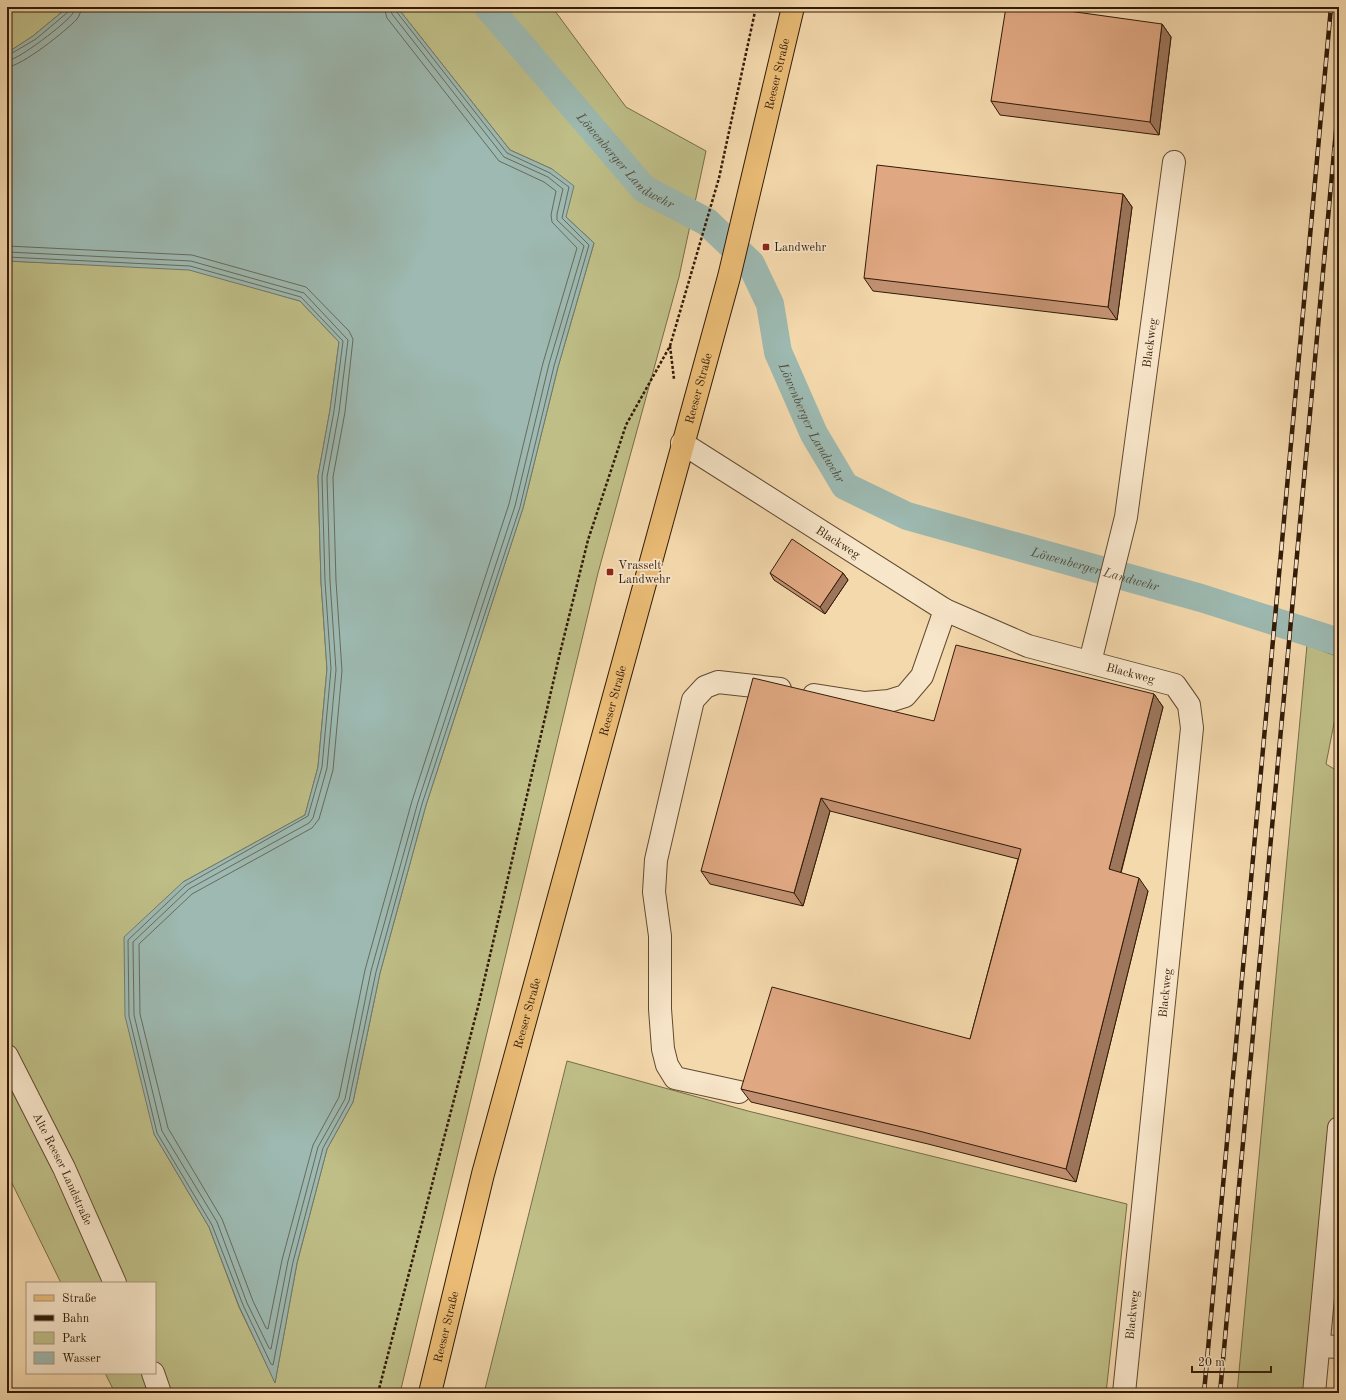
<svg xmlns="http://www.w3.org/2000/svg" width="1346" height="1400" viewBox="0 0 1346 1400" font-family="'Old Standard TT',serif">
	<rect width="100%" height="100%" fill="#f4d9ad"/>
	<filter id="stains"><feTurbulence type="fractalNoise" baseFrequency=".005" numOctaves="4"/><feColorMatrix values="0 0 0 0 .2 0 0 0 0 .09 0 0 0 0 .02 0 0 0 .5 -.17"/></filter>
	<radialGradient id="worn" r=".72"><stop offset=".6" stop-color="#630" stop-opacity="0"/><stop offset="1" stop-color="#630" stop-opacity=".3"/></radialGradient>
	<path fill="#bfbe87" stroke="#786c48" d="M7,7h61l-35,29 -26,17z
		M397,7h155l74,100 80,44 -27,126 -81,296 -198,820h-285l-10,-20h50v-90h-94l-54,-110v-912l182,8 111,32 39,41 -9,68 -12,66 3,106 6,87 -9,98 -13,48 -122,67 -29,252 55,93 30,80 36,75 22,-119 30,-114 26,-47 27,-129 46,-168 97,-297 35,-141 36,-124 -28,-26 -14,-48 -42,-19z
		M1307,645l32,12v41l-13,66 13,8v356l-25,265h-77z
		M567,1061l181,50 379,93 -21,189h-622z"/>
	<path fill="#9db9b1" stroke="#727a6d" d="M68,7h329l113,143 42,19 22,17 -8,31 28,26 -36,124 -35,141 -97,297 -46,168 -27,129 -26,47 -30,114 -22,120 -36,-77 -30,-79 -55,-93 -29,-118 -1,-79 59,-55 122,-67 13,-48 9,-98 -6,-87 -3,-106 12,-66 9,-68 -39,-41 -111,-31 -182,-9v-208l26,-17z"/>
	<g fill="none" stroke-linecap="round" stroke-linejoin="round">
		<path stroke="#686a5c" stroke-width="1" d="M7,56l29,-17 32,-27 2,-5
			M7,61c10,0 61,-39 66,-48 2,-2 2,-3 2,-6
			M7,67c14,0 60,-37 70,-48 3,-4 4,-8 4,-12
			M7,246l185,9 114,32 43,44 4,8 -8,73 -12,65 3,104 6,90 -9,99 -14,49 -7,9 -120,66 -53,50 1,70 28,114 54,91 31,82 13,27 2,1 14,-69 31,-115 26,-48 26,-127 47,-169 97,-297 34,-141 34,-115 -25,-26 -1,-7 5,-24 -12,-9 -45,-21 -112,-143 -3,-11
			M7,252l184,9 113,32 44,47 -9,72 -12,65 3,104 6,89 -9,98 -14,50 -4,5 -120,66 -56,53 1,73 28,116 55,91 30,81 22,45 2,1 17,-88 30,-114 27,-48 26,-128 47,-169 97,-296 34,-142 35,-118 -27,-26v-6l6,-25 -15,-12 -44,-20 -112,-143 -2,-7
			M7,257l183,9 111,31 42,44 -9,70 -12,65 3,105 6,88 -9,98 -14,49 -122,69 -58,55 1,76 28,117 55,92 31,80 28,59 2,1 20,-103 30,-114 26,-47 27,-129 46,-168 98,-297 34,-141 35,-121 -27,-27 7,-31 -19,-14 -43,-20 -111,-142 -1,-4"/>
		<path stroke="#9db9b1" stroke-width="28" id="s1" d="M488,7l156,182 63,33 44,42 19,40 8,48 36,82 31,52 62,30 294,82 138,44"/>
		<g stroke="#624a31" stroke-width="24">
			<g id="minor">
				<path id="s2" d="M682,443l263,167 83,36 147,39 14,20 3,23 -68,665"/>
				<path id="s3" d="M1090,662l36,-145 48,-355"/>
				<path d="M814,695l51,8 24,-2 16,-5 17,-20 23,-66"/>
				<path id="s4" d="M7,1056l57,112 51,115"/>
				<path d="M739,1092l-64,-14 -8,-13 -4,-16 -3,-40v-73l-6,-44 2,-32 37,-160 12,-13 13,-5 62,7"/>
				<path d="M1319,1346l20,1"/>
				<path d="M153,1373l7,20"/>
				<path d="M1314,1393l25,-265"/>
			</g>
		</g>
		<g stroke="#321b08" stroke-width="24">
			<g id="major">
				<path id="s5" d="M430,1393l53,-219 246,-897 64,-270"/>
			</g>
		</g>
		<path stroke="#321b08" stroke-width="2.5" stroke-dasharray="3 2" stroke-linecap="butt" d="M670,346l4,33
			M378,1393l101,-390 80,-346 29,-117 38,-115 44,-79 49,-168 37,-171"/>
		<use href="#minor" stroke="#f8e6ca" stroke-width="22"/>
		<use href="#major" stroke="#eabc76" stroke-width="22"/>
		<g stroke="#321b08" stroke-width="4.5">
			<path id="rail" d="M1204,1393l127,-1386
				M1220,1393l119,-1295"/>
		</g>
		<use href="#rail" stroke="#f8e6ca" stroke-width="3" stroke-dasharray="9" stroke-linecap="butt"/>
	</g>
	<path fill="#c19070" stroke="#321b08" d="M1162,24l9,13 -12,98 -159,-20 -9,-14z
		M1123,194l9,13 -15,113 -244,-29 -9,-13z
		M770,573h73l5,7 -23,34 -51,-34z
		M1154,694l9,13 -42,166 27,18 -72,291 -148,-38 -177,-42 -10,-13 229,-50 48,-180 -188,-48 -27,95 -93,-22 -9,-13 233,-150z"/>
	<path fill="#9d765b" stroke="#321b08" d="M1162,24l9,13 -12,98 -9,-13z
		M1123,194l9,13 -15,113 -9,-13z
		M843,573l5,7 -23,34 -5,-7z
		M1154,694l9,13 -45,176 -9,-14z
		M821,798l9,13 -27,95 -9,-13z
		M1139,878l9,13 -72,291 -10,-13z"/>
	<path fill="#e0a882" stroke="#321b08" d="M1006,7h34l122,17 -12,98 -159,-21z
		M877,165l246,29 -15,113 -244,-29z
		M792,539l51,34 -23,34 -50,-34z
		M956,645l198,49 -45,175 30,9 -73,291 -147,-38 -178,-42 31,-102 198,52 51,-190 -200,-51 -27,95 -93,-22 52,-193 181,43z"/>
	<g fill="#8f2418" stroke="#f8e6ca" stroke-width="1.5">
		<rect x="762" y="243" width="8" height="8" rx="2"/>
		<rect x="606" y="568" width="8" height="8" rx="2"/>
	</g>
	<g text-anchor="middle" stroke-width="3.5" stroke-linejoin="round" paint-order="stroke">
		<g font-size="12" fill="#321b08" stroke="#f8e6ca">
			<text dy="4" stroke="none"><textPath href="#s5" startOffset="1364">Reeser Straße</textPath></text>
			<text dy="4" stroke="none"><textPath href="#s3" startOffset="325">Blackweg</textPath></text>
			<text dy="4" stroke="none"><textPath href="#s5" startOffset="1040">Reeser Straße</textPath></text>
			<text dy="4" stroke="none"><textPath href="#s2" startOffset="185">Blackweg</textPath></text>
			<text dy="4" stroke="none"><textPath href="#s2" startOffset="508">Blackweg</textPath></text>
			<text dy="4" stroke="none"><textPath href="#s5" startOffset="716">Reeser Straße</textPath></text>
			<text transform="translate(1165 993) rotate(-84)" y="4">Blackweg</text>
			<text dy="4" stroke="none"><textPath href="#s5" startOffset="392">Reeser Straße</textPath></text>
			<text dy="4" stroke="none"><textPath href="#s4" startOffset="126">Alte Reeser Landstraße</textPath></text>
			<text transform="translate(1132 1315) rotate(-84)" y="4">Blackweg</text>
			<text dy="4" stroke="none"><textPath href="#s5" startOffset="68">Reeser Straße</textPath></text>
		</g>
		<g font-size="12" fill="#321b08" stroke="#f8e6ca" text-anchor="start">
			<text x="774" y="251">Landwehr</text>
			<text x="618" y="569">Vrasselt<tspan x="618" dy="14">Landwehr</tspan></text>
		</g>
		<g font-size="13" font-style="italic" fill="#524a3b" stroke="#f8e6ca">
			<text dy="5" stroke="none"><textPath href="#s1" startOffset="207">Löwenberger Landwehr</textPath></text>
			<text dy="5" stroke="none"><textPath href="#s1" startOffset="543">Löwenberger Landwehr</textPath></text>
			<text dy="5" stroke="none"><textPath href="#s1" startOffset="879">Löwenberger Landwehr</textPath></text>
		</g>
	</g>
	<rect width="1346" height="1400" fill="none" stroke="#f4d9ad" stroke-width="24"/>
	<rect x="8" y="8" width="1330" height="1384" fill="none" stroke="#321b08" stroke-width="2"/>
	<rect x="12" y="12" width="1322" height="1376" fill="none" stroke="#321b08"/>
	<rect x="26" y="1282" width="130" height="92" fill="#f8e6ca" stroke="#a9957c"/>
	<rect x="34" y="1295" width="20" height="6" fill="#eabc76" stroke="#a9957c"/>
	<text x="62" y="1302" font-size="12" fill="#321b08">Straße</text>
	<rect x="34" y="1315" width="20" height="6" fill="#321b08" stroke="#a9957c"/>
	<text x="62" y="1322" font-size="12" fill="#321b08">Bahn</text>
	<rect x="34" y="1332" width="20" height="12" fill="#bfbe87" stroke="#a9957c"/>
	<text x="62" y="1342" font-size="12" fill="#321b08">Park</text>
	<rect x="34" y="1352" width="20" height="12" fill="#9db9b1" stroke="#a9957c"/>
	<text x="62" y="1362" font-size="12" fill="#321b08">Wasser</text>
	<path d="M1192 1366v6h79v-6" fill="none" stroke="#321b08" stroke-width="2"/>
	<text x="1198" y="1366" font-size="12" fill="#321b08" stroke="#f8e6ca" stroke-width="3" paint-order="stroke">20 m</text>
	<rect width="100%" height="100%" filter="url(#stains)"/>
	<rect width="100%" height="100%" fill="url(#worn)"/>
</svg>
